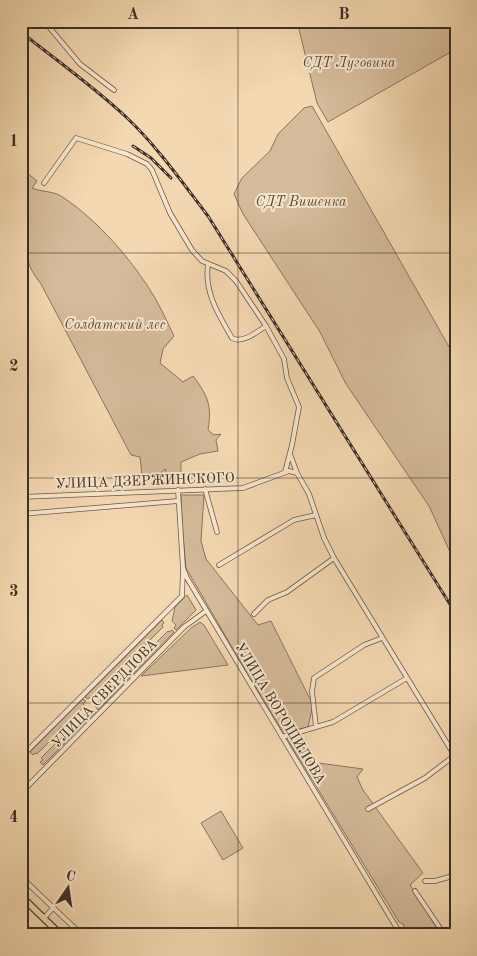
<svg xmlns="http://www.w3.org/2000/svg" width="477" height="956" viewBox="0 0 477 956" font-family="'Old Standard TT',serif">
	<rect width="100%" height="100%" fill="#f4d8b1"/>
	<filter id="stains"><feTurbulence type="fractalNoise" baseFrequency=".004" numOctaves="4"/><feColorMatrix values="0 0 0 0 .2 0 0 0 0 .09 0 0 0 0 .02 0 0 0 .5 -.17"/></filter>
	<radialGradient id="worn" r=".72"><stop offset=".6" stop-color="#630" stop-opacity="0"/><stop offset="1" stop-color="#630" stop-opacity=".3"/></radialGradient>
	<path fill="#d5bb9a" stroke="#887560" d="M295,21h161v28l-128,73 -11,-19 -19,-78z
		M312,106l144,253v206l-27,-59 -83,-122 -26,-52 -77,-118 -9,-20 8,-16 28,-27 8,-17 26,-26z
		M21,168l16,13 -5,7c9,4 21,3 29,8 37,24 72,65 94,102 7,12 13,26 19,38l-11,13 -3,14 23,19 10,-6c15,20 19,29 15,54l6,5 7,-1 -5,6 2,11 -18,3 -19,8v22l-11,-1 -5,-10 1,-4 -12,8 -12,-2 -2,-18 -9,-2 -90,-171c-8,-11 -15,-19 -12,-32l-5,2 -3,-1z
		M181,495h23l-3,46 5,18 52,66 13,-4 42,84 -5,22 -13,3 16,32 52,7 -6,8 6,13 60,83 -13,12 28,45 -7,5h-23l-5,-11 -4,-2 -152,-249 -61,-105 -4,-44z
		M187,595l9,15 -20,20 -2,-2 2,-3 -4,-4 3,-14z
		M162,620l2,3 -2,2 1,2 -19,19h-4v4l-17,17h-4v4l-27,27 -2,-1 -2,2 -3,-2z
		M200,622l4,3 24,40 -87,11 50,-48z
		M172,630l2,2 -76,78 -3,-4 3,-2 -1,-1 27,-28h3v-3l18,-18h3v-3l20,-20 1,1z
		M83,699l3,2 -3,3 2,2 -21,21 -2,-1 -4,4v3l-21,21 -2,-1 -2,2 -3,-3z
		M93,709l3,3 -53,53 -3,-3 3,-2 -2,-2 21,-21h3l3,-6 21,-21 2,1z
		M221,811l22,37 -20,12 -22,-37z"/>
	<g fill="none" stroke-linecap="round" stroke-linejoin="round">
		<g stroke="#69594a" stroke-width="5.5">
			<path id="minor" d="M44,21l36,43 34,26
				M44,183l32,-45 51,16 20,10 5,6 18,43 22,37 10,11 24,10 10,10 30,45 18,33 3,19 12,29 -7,38 -7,27
				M208,264c-4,28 10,50 24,74 10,6 25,-6 34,-12
				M290,454l7,19 12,21 15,44 10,20 122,200
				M205,489l12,43
				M178,490l5,78 4,10 214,357
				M21,497l222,-9 46,-17 8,2
				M21,514l157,-13
				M219,565l75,-45 22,-5
				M254,614l14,-14 19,-8 47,-34
				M316,727l-4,-36 2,-13 50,-33 18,-7
				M282,737l51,-15 74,-44
				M21,757l161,-161 1,-26
				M21,793l163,-166 22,-16
				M368,809l57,-31 29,-22
				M21,877l61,58
				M425,881h10l21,-6
				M415,891l27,40v4
				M44,918l9,-10
				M445,935l11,-8"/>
		</g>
		<g stroke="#3b2f27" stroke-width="8">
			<path id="primary" d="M21,896l40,39"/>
		</g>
		<use href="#minor" stroke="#f8e6cc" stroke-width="4"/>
		<use href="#primary" stroke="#f4d8b1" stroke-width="5.5"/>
		<g stroke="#3b2f27" stroke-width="3">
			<path id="rail" d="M21,32c35,28 72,54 104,84 32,30 57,66 83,100l248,398
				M133,146l18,12 20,20"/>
		</g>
		<use href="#rail" stroke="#f8e6cc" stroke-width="1" stroke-dasharray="4" stroke-linecap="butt"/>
	</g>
	<path fill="none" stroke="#3b2f27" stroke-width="1" stroke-opacity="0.55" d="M238,21v914M21,253h435M21,478h435M21,703h435"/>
	<g text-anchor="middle" stroke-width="4" stroke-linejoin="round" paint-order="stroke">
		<g font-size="14" font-style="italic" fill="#5a4b3e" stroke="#f8e6cc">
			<text x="349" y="67">СДТ Луговина</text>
			<text x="301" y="206">СДТ Вишенка</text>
			<text x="115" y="329">Солдатский лес</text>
		</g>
		<g font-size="14" fill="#3b2f27" stroke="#f8e6cc">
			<text transform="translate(145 480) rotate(-2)" y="5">УЛИЦА ДЗЕРЖИНСКОГО</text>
			<text transform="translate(104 693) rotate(-46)" y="5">УЛИЦА СВЕРДЛОВА</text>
			<text transform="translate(281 713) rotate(59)" y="5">УЛИЦА ВОРОШИЛОВА</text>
		</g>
	</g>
	<rect width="477" height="956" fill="none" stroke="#f4d8b1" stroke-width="55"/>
	<g transform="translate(68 888) rotate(13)" stroke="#f8e6cc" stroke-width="4" paint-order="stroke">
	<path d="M0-4L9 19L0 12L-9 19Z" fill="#3b2f27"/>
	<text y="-8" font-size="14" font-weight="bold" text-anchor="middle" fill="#3b2f27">С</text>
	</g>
	<rect x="28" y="28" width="422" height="900" fill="none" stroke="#3b2f27" stroke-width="2"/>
	<g font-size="16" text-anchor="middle" font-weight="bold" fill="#3b2f27">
		<text x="133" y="19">A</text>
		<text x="344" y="19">B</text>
		<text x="14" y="146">1</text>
		<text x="14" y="371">2</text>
		<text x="14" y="596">3</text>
		<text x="14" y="822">4</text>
	</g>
	<rect width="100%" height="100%" filter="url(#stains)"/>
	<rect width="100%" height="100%" fill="url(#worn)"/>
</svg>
